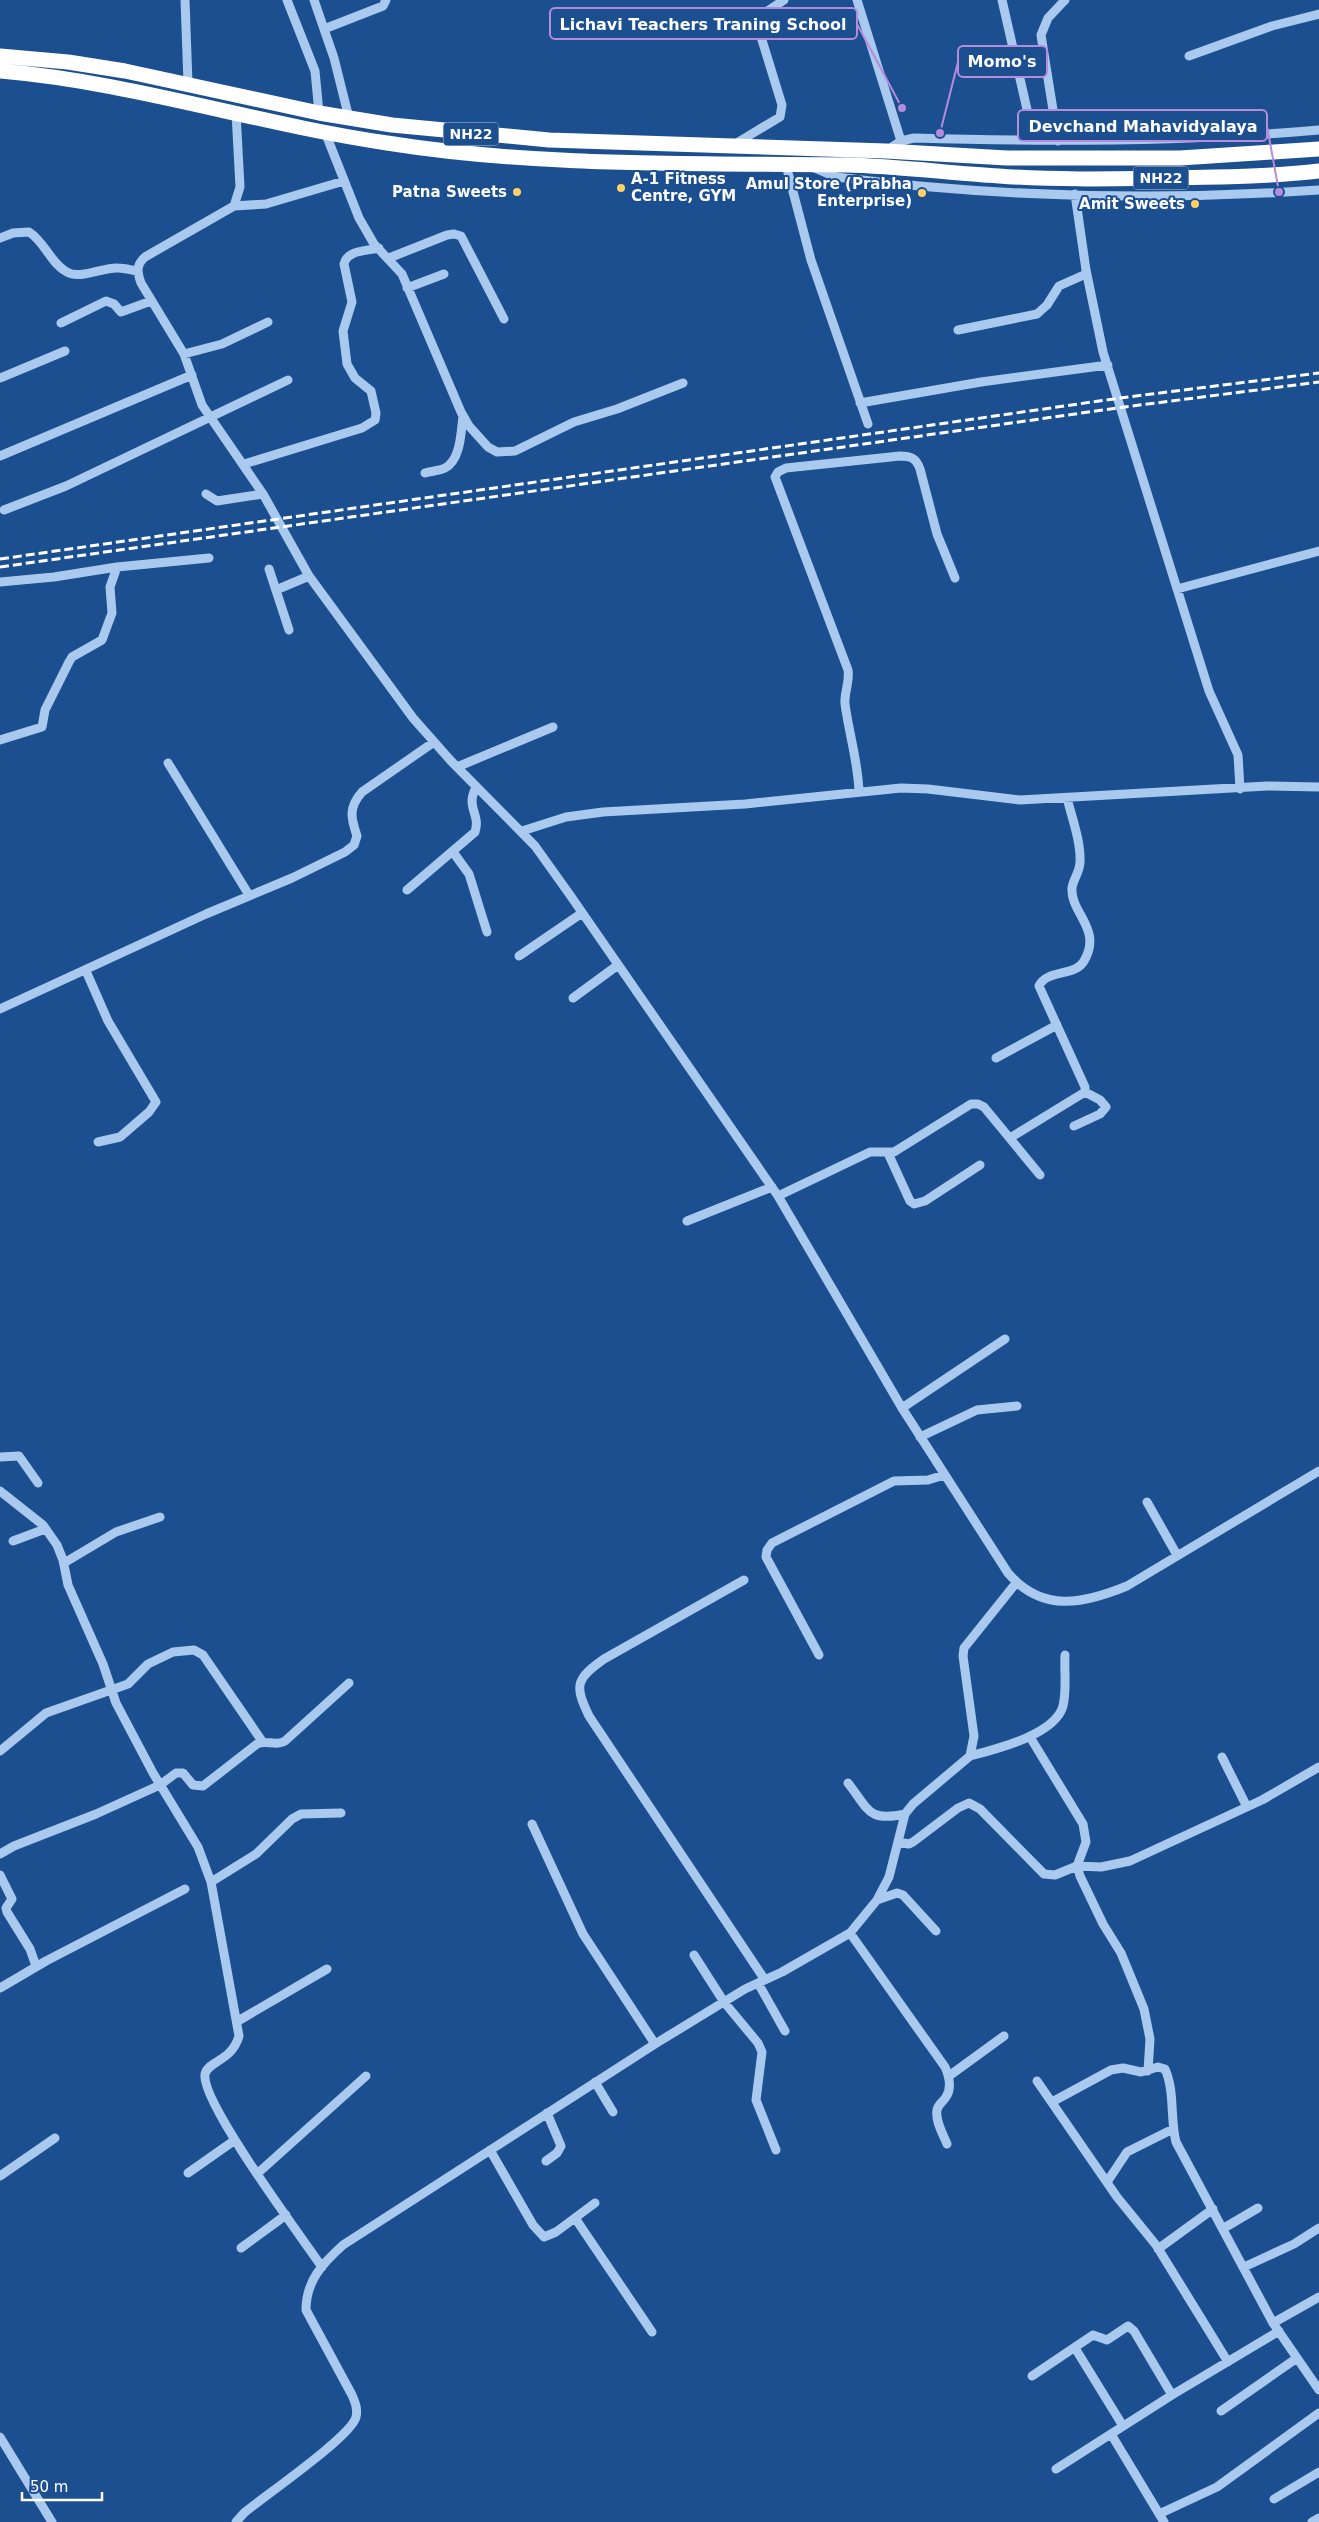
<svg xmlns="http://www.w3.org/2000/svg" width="1319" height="2522" viewBox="0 0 1319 2522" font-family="'DejaVu Sans',sans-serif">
	<rect width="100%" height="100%" fill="#1b4f8f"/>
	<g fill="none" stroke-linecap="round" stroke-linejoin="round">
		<path stroke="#a9c9ee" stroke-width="9" d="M185,0l3,83
			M287,0l28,71 4,42
			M314,0l20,58 15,60
			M857,0l44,141
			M1002,0l32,140
			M324,29l59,-23 3,-6
			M1189,56l83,-30 47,-12
			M236,113l4,74 -6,19 -89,51c-9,8 -8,15 -4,26l43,71 18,51 61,89 46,82 104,142 38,43 84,85 35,49 208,301 124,212 106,165c34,40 75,31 119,13l192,-115
			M325,132l34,86 15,26 28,30 59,138 8,14 19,21 9,5 18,-1 59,-29 43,-13 66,-26
			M1058,141l-17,-106 7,-17 17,-18
			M735,144l45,-27 2,-12 -24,-78 2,-11 24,-16
			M886,151l15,-10 13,-3c135,4 270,4 405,-8
			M786,165l25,95 57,164
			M815,168l21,9c159,20 323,24 483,13
			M1075,194l11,76 17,82 106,339 29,64 2,34
			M234,206l32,-2 78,-23
			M0,238l13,-5 16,-1c16,10 22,32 38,40 13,8 36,-5 51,-4 6,0 13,2 19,3
			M389,258l58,-23 7,-1 7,2 43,83
			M407,288l37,-14
			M61,323l45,-22 8,3 7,8 30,-11
			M958,330l79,-16 10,-9 12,-19 27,-12
			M184,354l38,-10 46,-22
			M0,378l65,-27
			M860,403l121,-21 127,-17
			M0,456l192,-81
			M244,464l118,-36 13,-8 1,-7 -5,-22 -16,-13 -8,-14 -4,-33 9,-29 -8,-38c3,-14 22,-13 35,-16
			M425,473c6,-2 14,-2 20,-5 16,-8 16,-37 18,-52
			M206,494l11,7 46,-7
			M4,510l62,-24 222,-106
			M269,569l20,61
			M0,582l54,-5 63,-10 92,-9
			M1177,589l142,-38
			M276,590l33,-14
			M0,740l42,-13 3,-17 24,-48 3,-5 30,-17 10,-27 -2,-26 7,-20
			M168,763l81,132
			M457,767l96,-40
			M859,792c-1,-31 -10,-58 -14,-88 -1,-12 5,-22 3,-34l-73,-193 3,-5 8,-4 114,-12c11,0 16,2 20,13l17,65 18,44
			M522,831l44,-14 37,-5 142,-8 156,-16 27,1 92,11 247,-14 52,1
			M453,852l16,22 18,58
			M407,890l68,-58c6,-19 -10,-23 1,-45
			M519,956l63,-43
			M86,971l22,50 48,81 -7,10 -29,25 -22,5
			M573,998l45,-33
			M0,1009l206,-95 86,-36 53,-26 9,-7 3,-9c-6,-18 -9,-28 5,-44l72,-50
			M996,1058l61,-33
			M1074,1126l26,-12 6,-7 -6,-7 -15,-8
			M1010,1138l75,-46v-5l-46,-101c8,-17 36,-9 45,-25 19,-32 -14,-48 -12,-73 1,-9 8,-16 8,-26 1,-20 -8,-44 -13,-64
			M888,1153l22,48 4,3 11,-3 55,-36
			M778,1196l92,-44h24l77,-48h7l6,3 56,68
			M687,1221l85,-34
			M902,1408l103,-69
			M920,1437l57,-27 40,-4
			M0,1457l19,-1 19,27
			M0,1491l43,34 14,20 6,15 5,25 35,79 13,39 37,70 45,74 13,35 28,154c-7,25 -31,25 -34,38 -5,27 97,164 117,193
			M1147,1502l30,53
			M13,1541l32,-12
			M64,1563l52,-31 44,-15
			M744,1580l-140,79c-28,20 -30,26 -15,57l176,264
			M819,1655l-53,-98 1,-7 5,-7 122,-62 34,-1 16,-5
			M1030,1737l53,87 3,18 -9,24 3,10 23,48 18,29 23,56 6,30 -2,32
			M0,1751l46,-38 82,-29 20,-20 25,-12 21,-2 9,5 59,86
			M970,1756c26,-7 85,-21 93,-50 4,-16 1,-35 2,-51
			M1222,1757l25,50
			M848,1783c21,27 20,39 57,31
			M532,1824l51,110 72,110
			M898,1842l11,2 4,-2 45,-34 11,-5 11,6 64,65 11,1 22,-9 24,1 29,-6 132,-61 57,-33
			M0,1854l14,-8 82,-32 64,-29 16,-12h7l10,12 10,1 54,-42c10,-5 18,3 28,-3l64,-58
			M0,1875l12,24 -6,9 1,4 23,37 6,17
			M211,1882l45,-28 36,-35 9,-5 40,-1
			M877,1900l20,-7 6,2 33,36
			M850,1933l95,134c4,9 7,21 1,30 -3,5 -8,7 -9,13 -2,11 6,24 10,34
			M694,1955l30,47 34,41 4,9 -6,48 20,50
			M758,1983l27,48
			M0,1988l46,-27 139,-72
			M238,2021l89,-52
			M949,2076l55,-40
			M1037,2081l80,116 39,48 72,117
			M595,2082l18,30
			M1052,2102l59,-32 12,-2 18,4 17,-5 7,2c10,22 5,50 11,73l97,181 46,67
			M490,2150l43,75 11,12 12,-5 39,-29
			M546,2161l11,-8 4,-7 -14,-33
			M188,2173l47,-33
			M258,2173l108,-97
			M0,2176l55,-38
			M1107,2182l20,-30 46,-23
			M575,2218l77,114
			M1224,2228l34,-20
			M241,2248l45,-33
			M1158,2249l55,-40
			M1244,2267l50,-23 25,-16
			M1273,2323l46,-26
			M1075,2348l48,78
			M1032,2376l61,-41 14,5 21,-14 6,5 38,64
			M1221,2411l76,-53
			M1111,2434l53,88
			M0,2437l52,85
			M1056,2469l116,-74 107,-64
			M1274,2499l45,-27
			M1159,2514l58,-27 102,-74
			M236,2522l8,-9c19,-16 108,-77 112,-96 2,-8 -1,-15 -4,-22l-46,-85c0,-29 16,-46 37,-65l312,-201 90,-55 37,-17 68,-39 27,-33 12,-23 16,-63 8,-10 57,-48 4,-20 -11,-80 1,-8 52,-65
			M1312,2522l7,-4"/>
		<path stroke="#fff" stroke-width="15" d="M0,56l68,6 57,9 194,42 73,12 157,15 337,11 121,7h173l139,-9
			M0,71c131,11 257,53 387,72 151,24 306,20 459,22 51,1 102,8 153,11 53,4 107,3 160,2 53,-1 107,-1 160,-7"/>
		<path stroke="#fff" stroke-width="3" stroke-dasharray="9 4" stroke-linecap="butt" d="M0,559l1120,-161 199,-25
			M0,567l1117,-159 202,-26"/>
	</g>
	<g fill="#ffd166" stroke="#1b4f8f" stroke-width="2">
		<circle cx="621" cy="188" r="5"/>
		<circle cx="517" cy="192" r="5"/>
		<circle cx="922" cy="193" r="5"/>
		<circle cx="1195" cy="204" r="5"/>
	</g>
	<g text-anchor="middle" stroke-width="4" stroke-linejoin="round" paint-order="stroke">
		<g fill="#1b4f8f" stroke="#bbcadd" stroke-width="1">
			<rect x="443.5" y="122.5" width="55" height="23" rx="4"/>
			<rect x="1133.5" y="166.5" width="55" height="23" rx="4"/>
		</g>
		<g font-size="14" font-weight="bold" fill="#fff">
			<text x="471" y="139">NH22</text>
			<text x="1161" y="183">NH22</text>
		</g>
		<g font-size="15" font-weight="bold" fill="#fff" stroke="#1b4f8f" text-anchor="end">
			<text x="631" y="184" text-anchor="start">A-1 Fitness<tspan x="631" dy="17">Centre, GYM</tspan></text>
			<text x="912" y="189">Amul Store (Prabha<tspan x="912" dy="17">Enterprise)</tspan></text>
			<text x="507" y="197">Patna Sweets</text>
			<text x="1185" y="209">Amit Sweets</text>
		</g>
	</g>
	<path fill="none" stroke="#b68bdc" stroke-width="2" d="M902 108L857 24M940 133L958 62M1279 192L1267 126"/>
	<g fill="#b68bdc" stroke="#1b4f8f" stroke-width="2">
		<circle cx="902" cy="108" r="5"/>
		<circle cx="940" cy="133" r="5"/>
		<circle cx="1279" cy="192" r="5"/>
	</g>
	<g fill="#1b4f8f" stroke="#b68bdc" stroke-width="2">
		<rect x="550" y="8" width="307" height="31" rx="5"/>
		<rect x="958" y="46" width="89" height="31" rx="5"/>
		<rect x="1018" y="110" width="249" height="31" rx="5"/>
	</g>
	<g font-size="16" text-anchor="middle" font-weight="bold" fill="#fff">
		<text x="703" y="30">Lichavi Teachers Traning School</text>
		<text x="1002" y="67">Momo's</text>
		<text x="1143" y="132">Devchand Mahavidyalaya</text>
	</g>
	<path d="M22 2492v8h80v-8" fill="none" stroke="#ffffff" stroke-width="2.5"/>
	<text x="30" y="2492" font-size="15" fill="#ffffff" stroke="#1b4f8f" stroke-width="4" paint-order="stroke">50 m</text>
</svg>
